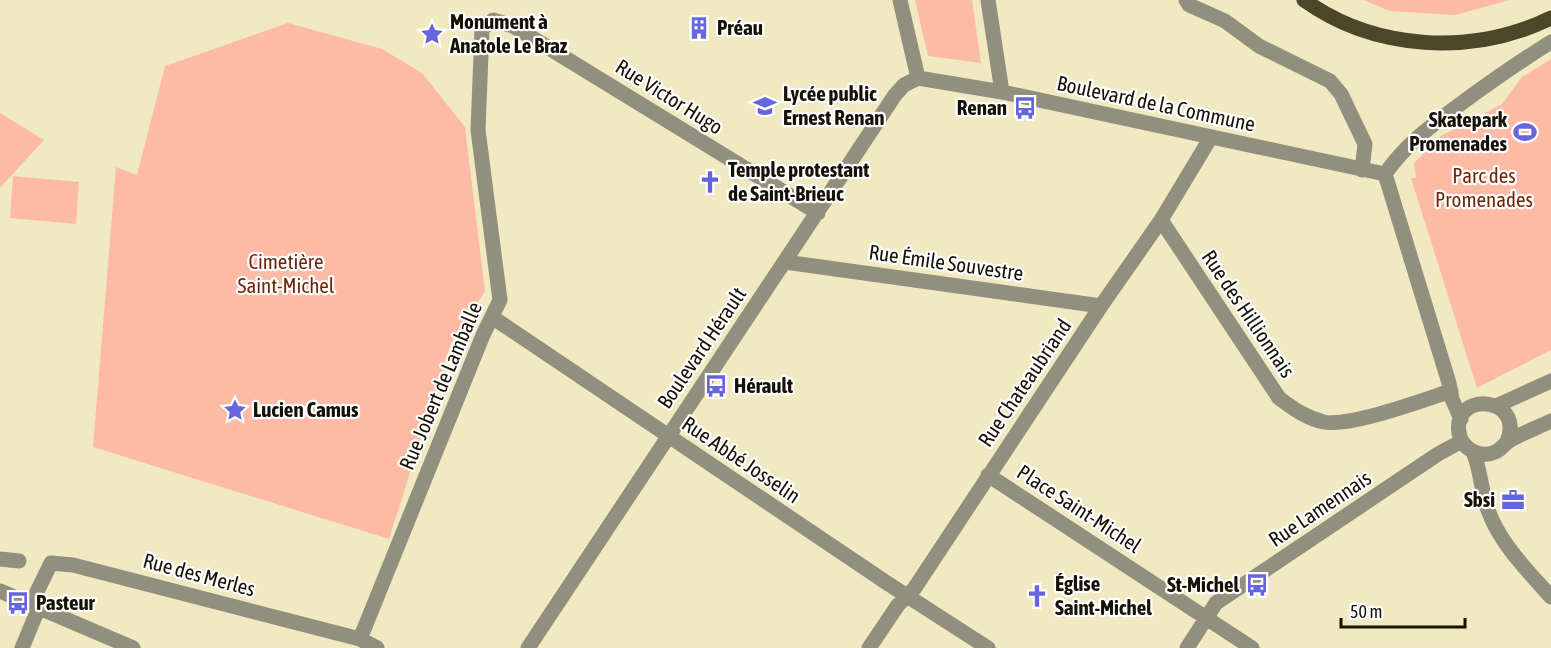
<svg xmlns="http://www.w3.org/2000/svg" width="1551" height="648" viewBox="0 0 1551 648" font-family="'Asap Condensed',sans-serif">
	<rect width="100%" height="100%" fill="#f0e9c1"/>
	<path fill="#fdbba5" d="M915,0h57l9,63 -53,-7z
		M1363,0h147l-55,15 -65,-4z
		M288,23l94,26 40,24 43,54 20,164 -34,52 -62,196 -296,-92 23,-280 21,8 28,-109z
		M1551,59v291l-74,38 -66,-210h5l-2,-15 27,-27 61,-32 20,-27z
		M0,113l44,27 -44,48z
		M13,176l66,6 -3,42 -66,-6z"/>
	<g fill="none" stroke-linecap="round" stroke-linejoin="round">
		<path stroke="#918f7e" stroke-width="15" d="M900,0l18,78
			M988,0l14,92
			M1186,0l3,5 36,16 34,25 71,35 11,13 24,50 -3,26
			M918,78l84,14 383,82
			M1385,174l64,209 3,16 9,20
			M1385,174c21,-30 46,-48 74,-69 30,-22 60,-43 92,-63
			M1161,220l118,178c15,11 27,20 45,24 27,5 99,-22 127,-31
			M785,262l316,44
			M492,317l395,266 101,65
			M1496,406l55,-25
			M1507,442c19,-46 -55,-52 -48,-9 3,16 21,26 36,19 6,-2 9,-8 14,-11 13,-8 28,-13 42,-20
			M1473,452c8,18 8,39 15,58 12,34 40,61 63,87
			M988,475l264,173
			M0,559l19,2
			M0,591l133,57
			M31,604l20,-41 22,2 287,74 17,9
			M360,639l123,-304 17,-35 -22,-170 4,-101 11,-9 20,6 305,187
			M22,648l17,-41
			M528,648l367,-553 9,-10 14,-7
			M869,648l29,-43 16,-16 187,-283 60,-86 50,-83
			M1187,648l29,-45 222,-149 24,-13"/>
		<path stroke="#4c472a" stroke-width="15" d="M1304,0c71,51 169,56 247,18"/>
	</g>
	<defs>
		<g id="building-bare" transform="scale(1.8)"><path d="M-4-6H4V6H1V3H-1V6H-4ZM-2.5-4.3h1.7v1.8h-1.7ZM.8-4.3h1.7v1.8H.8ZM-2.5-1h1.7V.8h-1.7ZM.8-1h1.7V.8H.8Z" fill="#6765de" stroke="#fff" stroke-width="2.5" paint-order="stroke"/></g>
		<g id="sight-bare" transform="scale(1.8)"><path d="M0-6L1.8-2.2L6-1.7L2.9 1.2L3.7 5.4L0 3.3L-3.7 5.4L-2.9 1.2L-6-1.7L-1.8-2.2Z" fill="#6765de" stroke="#fff" stroke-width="2.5" paint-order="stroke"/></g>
		<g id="school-bare" transform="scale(1.8)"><path d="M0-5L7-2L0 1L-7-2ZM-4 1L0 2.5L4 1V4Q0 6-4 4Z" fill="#6765de" stroke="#fff" stroke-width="2.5" paint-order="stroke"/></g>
		<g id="bus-bare" transform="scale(1.8)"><path d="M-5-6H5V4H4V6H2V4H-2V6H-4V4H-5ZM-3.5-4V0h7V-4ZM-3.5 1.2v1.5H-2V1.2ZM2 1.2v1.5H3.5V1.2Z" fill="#6765de" stroke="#fff" stroke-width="2.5" paint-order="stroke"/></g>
		<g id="stadium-bare" transform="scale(1.8)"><path d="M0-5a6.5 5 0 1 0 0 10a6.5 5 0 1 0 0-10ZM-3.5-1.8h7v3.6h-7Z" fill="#6765de" stroke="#fff" stroke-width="2.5" paint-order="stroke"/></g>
		<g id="church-bare" transform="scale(1.8)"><path d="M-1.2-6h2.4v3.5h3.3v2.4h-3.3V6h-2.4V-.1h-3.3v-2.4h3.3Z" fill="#6765de" stroke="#fff" stroke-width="2.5" paint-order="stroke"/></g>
		<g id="office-bare" transform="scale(1.8)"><path d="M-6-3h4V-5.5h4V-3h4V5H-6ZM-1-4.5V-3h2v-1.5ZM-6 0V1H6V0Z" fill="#6765de" stroke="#fff" stroke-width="2.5" paint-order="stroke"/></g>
	</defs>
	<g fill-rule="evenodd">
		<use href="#building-bare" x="699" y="28"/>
		<use href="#sight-bare" x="432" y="34"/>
		<use href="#school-bare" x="765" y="106"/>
		<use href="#bus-bare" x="1025" y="108"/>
		<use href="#stadium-bare" x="1525" y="132"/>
		<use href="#church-bare" x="710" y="182"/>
		<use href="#bus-bare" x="716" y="386"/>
		<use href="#sight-bare" x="235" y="410"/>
		<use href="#office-bare" x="1513" y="500"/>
		<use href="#bus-bare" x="1257" y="585"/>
		<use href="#church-bare" x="1037" y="596"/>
		<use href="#bus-bare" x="18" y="603"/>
	</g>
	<g text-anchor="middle" stroke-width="4.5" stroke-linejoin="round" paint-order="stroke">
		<g font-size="21" font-weight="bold" fill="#151205" stroke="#fff" text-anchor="start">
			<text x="450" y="29">Monument à<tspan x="450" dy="24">Anatole Le Braz</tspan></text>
			<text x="717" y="35">Préau</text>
			<text x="783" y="101">Lycée public<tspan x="783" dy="24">Ernest Renan</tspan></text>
			<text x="1007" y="115" text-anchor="end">Renan</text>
			<text x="1507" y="127" text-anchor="end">Skatepark<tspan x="1507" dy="24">Promenades</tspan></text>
			<text x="728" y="177">Temple protestant<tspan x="728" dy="24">de Saint-Brieuc</tspan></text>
			<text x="734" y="393">Hérault</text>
			<text x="253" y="417">Lucien Camus</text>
			<text x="1495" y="507" text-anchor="end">Sbsi</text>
			<text x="1055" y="591">Église<tspan x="1055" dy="24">Saint-Michel</tspan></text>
			<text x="1239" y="592" text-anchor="end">St-Michel</text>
			<text x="36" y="610">Pasteur</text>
		</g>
		<g font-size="21" fill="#151205" stroke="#fff">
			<text transform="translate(669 97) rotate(32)" y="7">Rue Victor Hugo</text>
			<text transform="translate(1156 104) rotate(12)" y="7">Boulevard de la Commune</text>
			<text transform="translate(946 263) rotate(8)" y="7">Rue Émile Souvestre</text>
			<text transform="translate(1248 314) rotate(56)" y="7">Rue des Hillionnais</text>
			<text transform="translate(702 348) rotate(-56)" y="7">Boulevard Hérault</text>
			<text transform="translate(1025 383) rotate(-56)" y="7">Rue Chateaubriand</text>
			<text transform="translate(441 386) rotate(-67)" y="7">Rue Jobert de Lamballe</text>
			<text transform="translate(741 460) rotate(34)" y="7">Rue Abbé Josselin</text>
			<text transform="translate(1079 509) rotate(33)" y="7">Place Saint-Michel</text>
			<text transform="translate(1320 509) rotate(-34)" y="7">Rue Lamennais</text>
			<text transform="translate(199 575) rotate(15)" y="7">Rue des Merles</text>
		</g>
		<g font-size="21" fill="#6f2709" stroke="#fff">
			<text x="1484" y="183">Parc des<tspan x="1484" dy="24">Promenades</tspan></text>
			<text x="286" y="269">Cimetière<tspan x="286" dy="24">Saint-Michel</tspan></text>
		</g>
	</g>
	<path d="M1341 618v9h124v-9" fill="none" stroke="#151205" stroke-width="3"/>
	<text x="1350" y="618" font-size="18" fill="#151205" stroke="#ffffff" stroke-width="4.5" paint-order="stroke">50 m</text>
</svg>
